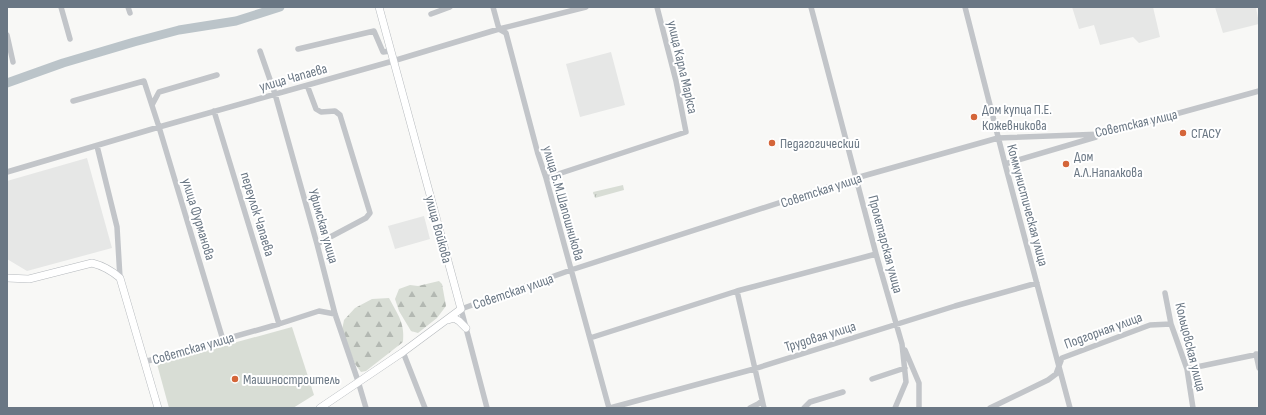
<svg xmlns="http://www.w3.org/2000/svg" width="1266" height="415" viewBox="0 0 1266 415" font-family="'Sofia Sans Condensed',sans-serif">
	<defs>
		<pattern id="forest-firs" width="22" height="20" patternUnits="userSpaceOnUse"><rect width="22" height="20" fill="#d8ddd5"/><path d="M5 1l3.5 6h-7zM16 11l3.5 6h-7z" fill="#b3b8b2"/></pattern>
		<pattern id="park-tufts" width="24" height="20" patternUnits="userSpaceOnUse"><rect width="24" height="20" fill="#d8ddd5"/><path d="M3 7l-1-3M5 7V3M7 7l1-3M15 17l-1-3M17 17v-4M19 17l1-3" fill="none" stroke="#b3b8b2"/></pattern>
	</defs>
	<rect width="100%" height="100%" fill="#f8f8f6"/>
	<path fill="#e6e7e6" d="M1072,7h81l7,30 -21,6 -6,-6 -33,8 -6,-20 -15,4z
		M1215,7h41l3,17 -36,9z
		M611,52l14,53 -45,12 -14,-53z
		M87,158l25,90 -85,23 -20,-12v-78z
		M424,216l6,23 -35,10 -7,-23z"/>
	<path fill="#d8ddd5" d="M292,327l22,68 -21,13h-124l-12,-44z"/>
	<path fill="url(#forest-firs)" d="M439,281l3,3 4,22 -9,12 -19,15 -7,-2 -12,-20 -4,-12 4,-10 11,-4 8,1z
		M389,298c9,17 16,25 14,44l-37,29 -5,1 -6,-8 -13,-34 2,-10 11,-12 17,-9z"/>
	<path fill="url(#park-tufts)" d="M623,185l1,5 -29,8 -2,-6z"/>
	<g fill="none" stroke-linecap="round" stroke-linejoin="round">
		<path stroke="#bbc4c9" stroke-width="9" d="M7,83l56,-20 71,-21 45,-12 57,-9 44,-14"/>
		<g stroke="#b5b9bd" stroke-width="8">
			<path id="secondary" d="M7,278l22,1 63,-16c12,3 19,7 28,15l38,130
				M448,320l6,-2 5,3 7,7
				M320,408l83,-56 58,-43 -82,-302"/>
		</g>
		<path stroke="#c2c5c9" stroke-width="5.5" d="M61,7l9,32
			M128,7l2,6
			M493,7l6,22 7,4 32,121 8,24 63,230
			M811,7l65,247 26,90 4,38 -11,26
			M965,7l40,157 65,244
			M431,14l19,-7
			M7,35l6,27
			M298,49l76,-18 9,21 7,-1
			M260,51l15,43 42,150 18,70 23,67 8,27
			M307,85l9,24 5,3 14,-1 5,4 30,98 -4,5 -49,26
			M73,101l71,-20 15,46 64,213
			M152,105l7,-13 58,-17
			M214,111l65,213
			M97,146l20,81 3,51
			M1005,164l91,-27
			M7,172l152,-45 234,-66 106,-32 87,-22
			M546,178l140,-46 -10,-51 -19,-74
			M737,291l27,117
			M1165,293l6,31 16,45 6,39
			M590,338l147,-47 139,-37
			M905,350l14,33v25
			M403,352l22,56
			M1256,354l3,14
			M144,362l135,-38 40,-13 16,3
			M1187,369l72,-15
			M872,379l33,-11
			M487,408l-26,-99 110,-39 285,-92 142,-40 105,-4 156,-43
			M610,408l144,-39 201,-63 82,-23
			M750,408l8,-4 4,-3
			M804,408l6,-6 33,-10
			M990,408l58,-28 8,-6 6,-16 88,-33 21,-1"/>
		<use href="#secondary" stroke="#fff" stroke-width="7"/>
	</g>
	<g fill="#d46539" stroke="#fff" stroke-width="1.5">
		<circle cx="974" cy="117" r="4"/>
		<circle cx="1183" cy="133" r="4"/>
		<circle cx="772" cy="143" r="4"/>
		<circle cx="1066" cy="164" r="4"/>
		<circle cx="235" cy="379" r="4"/>
	</g>
	<g text-anchor="middle" stroke-width="4" stroke-linejoin="round" paint-order="stroke">
		<g font-size="14" fill="#6a7784" stroke="#fff">
			<text transform="translate(683 67) rotate(77)" y="5">улица Карла Маркса</text>
			<text transform="translate(293 77) rotate(-16)" y="5">улица Чапаева</text>
			<text transform="translate(1136 123) rotate(-13)" y="5">Советская улица</text>
			<text transform="translate(821 190) rotate(-18)" y="5">Советская улица</text>
			<text transform="translate(564 203) rotate(74)" y="5">улица Б.М.Шапошникова</text>
			<text transform="translate(1028 205) rotate(75)" y="5">Коммунистическая улица</text>
			<text transform="translate(258 214) rotate(73)" y="5">переулок Чапаева</text>
			<text transform="translate(199 219) rotate(73)" y="5">улица Фурманова</text>
			<text transform="translate(324 226) rotate(74)" y="5">Уфимская улица</text>
			<text transform="translate(439 229) rotate(75)" y="5">улица Войкова</text>
			<text transform="translate(886 244) rotate(75)" y="5">Пролетарская улица</text>
			<text transform="translate(513 291) rotate(-19)" y="5">Советская улица</text>
			<text transform="translate(1103 330) rotate(-20)" y="5">Подгорная улица</text>
			<text transform="translate(820 336) rotate(-17)" y="5">Трудовая улица</text>
			<text transform="translate(1191 347) rotate(76)" y="5">Кольцовская улица</text>
			<text transform="translate(193 348) rotate(-16)" y="5">Советская улица</text>
		</g>
		<g font-size="14" fill="#6a7784" stroke="#fff" text-anchor="start">
			<text x="982" y="114">Дом купца П.Е.<tspan x="982" dy="16">Кожевникова</tspan></text>
			<text x="1191" y="138">СГАСУ</text>
			<text x="780" y="148">Педагогический</text>
			<text x="1074" y="161">Дом<tspan x="1074" dy="16">А.Л.Напалкова</tspan></text>
			<text x="243" y="384">Машиностроитель</text>
		</g>
	</g>
	<rect width="1266" height="415" fill="none" stroke="#6a7784" stroke-width="16"/>
</svg>
